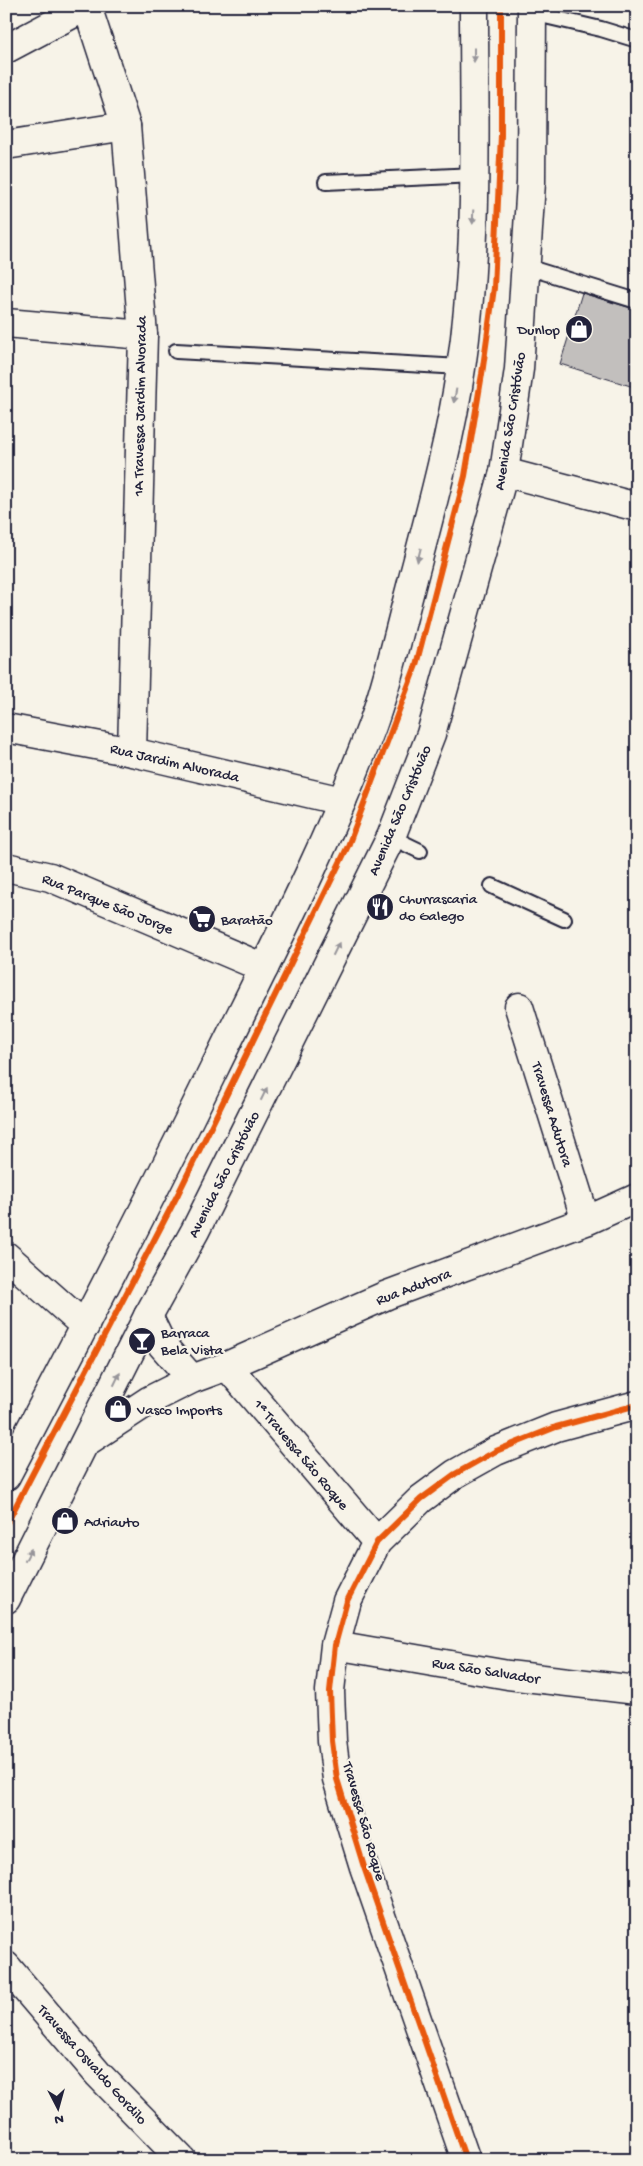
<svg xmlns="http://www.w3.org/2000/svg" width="643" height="2166" viewBox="0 0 643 2166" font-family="'Gochi Hand',sans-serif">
	<rect width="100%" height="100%" fill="#f7f3e8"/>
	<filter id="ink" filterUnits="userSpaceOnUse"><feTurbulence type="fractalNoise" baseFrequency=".02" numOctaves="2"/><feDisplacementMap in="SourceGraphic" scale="10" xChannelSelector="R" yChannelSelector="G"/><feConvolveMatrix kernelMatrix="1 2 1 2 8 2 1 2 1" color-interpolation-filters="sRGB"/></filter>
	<g filter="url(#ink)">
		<path fill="#c2bfbd" stroke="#22223b" d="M582,293l55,17v78l-77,-24z"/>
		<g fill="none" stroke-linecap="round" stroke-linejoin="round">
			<g stroke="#22223b" stroke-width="18">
				<path id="service" d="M532,13l69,16 36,11
					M326,182l149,-7
					M527,267l110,34
					M176,351l285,16
					M391,837l29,14
					M492,886l72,33"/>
			</g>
			<g stroke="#22223b" stroke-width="31">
				<path id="minor" d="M6,49l81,-43
					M6,145l120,-19
					M6,323l137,12
					M504,472l133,35
					M6,728l126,24
					M6,867l44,10 214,91
					M519,1007l67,214
					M6,1256l79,70
					M148,1316l14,29 30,34
					M227,1366l150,176
					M86,1442l64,-42 42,-21 35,-13 160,-71 199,-74 51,-23
					M335,1645l173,30 129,15
					M6,1966l92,108 84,86
					M466,2160l-102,-293 -27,-88 -5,-38 -2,-50 5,-46 12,-44 30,-59 44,-43 34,-25 41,-23 60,-24 81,-22"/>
			</g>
			<g stroke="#22223b" stroke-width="31">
				<path id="tertiary" d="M87,6l39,120 17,209 -11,417 210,49"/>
			</g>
			<g stroke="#22223b" stroke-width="31">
				<path id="primary" d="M6,1476c71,-135 141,-270 208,-407 55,-112 114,-225 158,-343 16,-44 26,-91 38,-136 19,-73 40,-148 51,-222 18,-120 13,-241 13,-362
					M6,1599l142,-283 47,-85 196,-394 40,-103 73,-262 15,-103 12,-187 1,-176"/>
			</g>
			<use href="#service" stroke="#f7f3e8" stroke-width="14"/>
			<use href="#minor" stroke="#f7f3e8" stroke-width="28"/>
			<use href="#tertiary" stroke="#f7f3e8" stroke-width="28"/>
			<use href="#primary" stroke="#f7f3e8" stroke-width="28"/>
			<g stroke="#f7f3e8" stroke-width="9">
				<path id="cycleway" d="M6,1525l172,-331 170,-348 68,-181 49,-189 17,-102 12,-86 7,-153v-129
					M466,2160l-102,-293 -27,-88 -5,-38 -2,-50 5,-46 12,-44 30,-59 44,-43 34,-25 41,-23 60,-24 81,-22"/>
			</g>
			<use href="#cycleway" stroke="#e8590c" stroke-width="6"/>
		</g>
		<defs><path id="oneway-solid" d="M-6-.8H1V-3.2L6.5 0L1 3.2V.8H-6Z" transform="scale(1.25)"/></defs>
		<g fill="#97959a">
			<use href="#oneway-solid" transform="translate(474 55) rotate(90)"/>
			<use href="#oneway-solid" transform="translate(473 217) rotate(92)"/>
			<use href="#oneway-solid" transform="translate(455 396) rotate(101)"/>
			<use href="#oneway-solid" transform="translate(419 555) rotate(104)"/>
			<use href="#oneway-solid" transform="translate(336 949) rotate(-64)"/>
			<use href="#oneway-solid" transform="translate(264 1094) rotate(-64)"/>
			<use href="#oneway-solid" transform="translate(117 1379) rotate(-64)"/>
			<use href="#oneway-solid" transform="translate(28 1555) rotate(-63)"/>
		</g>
	</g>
	<defs>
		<g id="shop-disc" transform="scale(1.4375)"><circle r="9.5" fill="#22223b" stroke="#f7f3e8"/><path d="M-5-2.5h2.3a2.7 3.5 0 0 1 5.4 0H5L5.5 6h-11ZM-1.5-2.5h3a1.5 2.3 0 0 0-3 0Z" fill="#fff"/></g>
		<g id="restaurant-disc" transform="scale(1.4375)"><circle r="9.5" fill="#22223b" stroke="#f7f3e8"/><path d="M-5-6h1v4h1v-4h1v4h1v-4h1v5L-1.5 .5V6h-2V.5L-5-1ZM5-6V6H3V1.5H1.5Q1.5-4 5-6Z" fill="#fff"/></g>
		<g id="supermarket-disc" transform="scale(1.4375)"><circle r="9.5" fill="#22223b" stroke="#f7f3e8"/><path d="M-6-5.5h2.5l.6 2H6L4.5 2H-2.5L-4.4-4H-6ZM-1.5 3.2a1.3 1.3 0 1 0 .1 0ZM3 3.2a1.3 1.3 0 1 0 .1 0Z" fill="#fff"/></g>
		<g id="bar-disc" transform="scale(1.4375)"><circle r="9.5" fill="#22223b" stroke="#f7f3e8"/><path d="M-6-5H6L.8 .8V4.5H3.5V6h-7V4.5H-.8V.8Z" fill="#fff"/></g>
	</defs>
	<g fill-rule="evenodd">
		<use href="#shop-disc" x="579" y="329"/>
		<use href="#restaurant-disc" x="380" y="907"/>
		<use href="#supermarket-disc" x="202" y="919"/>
		<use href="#bar-disc" x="142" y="1341"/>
		<use href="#shop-disc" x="118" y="1409"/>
		<use href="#shop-disc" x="65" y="1521"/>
	</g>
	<g text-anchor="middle" stroke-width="4.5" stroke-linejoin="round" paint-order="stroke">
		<g font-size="15" fill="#22223b" stroke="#f7f3e8" text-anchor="start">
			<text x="560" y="334" text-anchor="end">Dunlop</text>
			<text x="399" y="903">Churrascaria<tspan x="399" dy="17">do Galego</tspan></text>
			<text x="221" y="924">Baratão</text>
			<text x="161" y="1337">Barraca<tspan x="161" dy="17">Bela Vista</tspan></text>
			<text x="137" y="1414">Vasco Imports</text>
			<text x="84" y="1526">Adriauto</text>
		</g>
		<g font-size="15" fill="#22223b" stroke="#f7f3e8">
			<text transform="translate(139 406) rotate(-89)" y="5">1A Travessa Jardim Alvorada</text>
			<text transform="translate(509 421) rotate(-81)" y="5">Avenida São Cristóvão</text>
			<text transform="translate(175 762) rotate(13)" y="5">Rua Jardim Alvorada</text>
			<text transform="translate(399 810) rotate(-67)" y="5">Avenida São Cristóvão</text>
			<text transform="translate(108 903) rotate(22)" y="5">Rua Parque São Jorge</text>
			<text transform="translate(553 1114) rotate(73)" y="5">Travessa Adutora</text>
			<text transform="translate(223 1174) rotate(-63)" y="5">Avenida São Cristóvão</text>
			<text transform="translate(413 1286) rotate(-21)" y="5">Rua Adutora</text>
			<text transform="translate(302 1454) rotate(50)" y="5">1ª Travessa São Roque</text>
			<text transform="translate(486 1670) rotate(9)" y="5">Rua São Salvador</text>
			<text transform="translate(365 1821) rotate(74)" y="5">Travessa São Roque</text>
			<text transform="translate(93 2064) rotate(48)" y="5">Travessa Osvaldo Gordilo</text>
		</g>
	</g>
	<rect width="643" height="2166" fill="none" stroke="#f7f3e8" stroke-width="25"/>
	<rect x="12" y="12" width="618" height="2141" fill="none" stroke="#22223b" stroke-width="2" filter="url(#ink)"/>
	<g transform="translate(58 2108) rotate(174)" stroke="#f7f3e8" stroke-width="4" paint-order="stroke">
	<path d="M0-4L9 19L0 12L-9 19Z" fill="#22223b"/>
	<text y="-8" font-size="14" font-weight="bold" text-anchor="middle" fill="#22223b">N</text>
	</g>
</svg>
